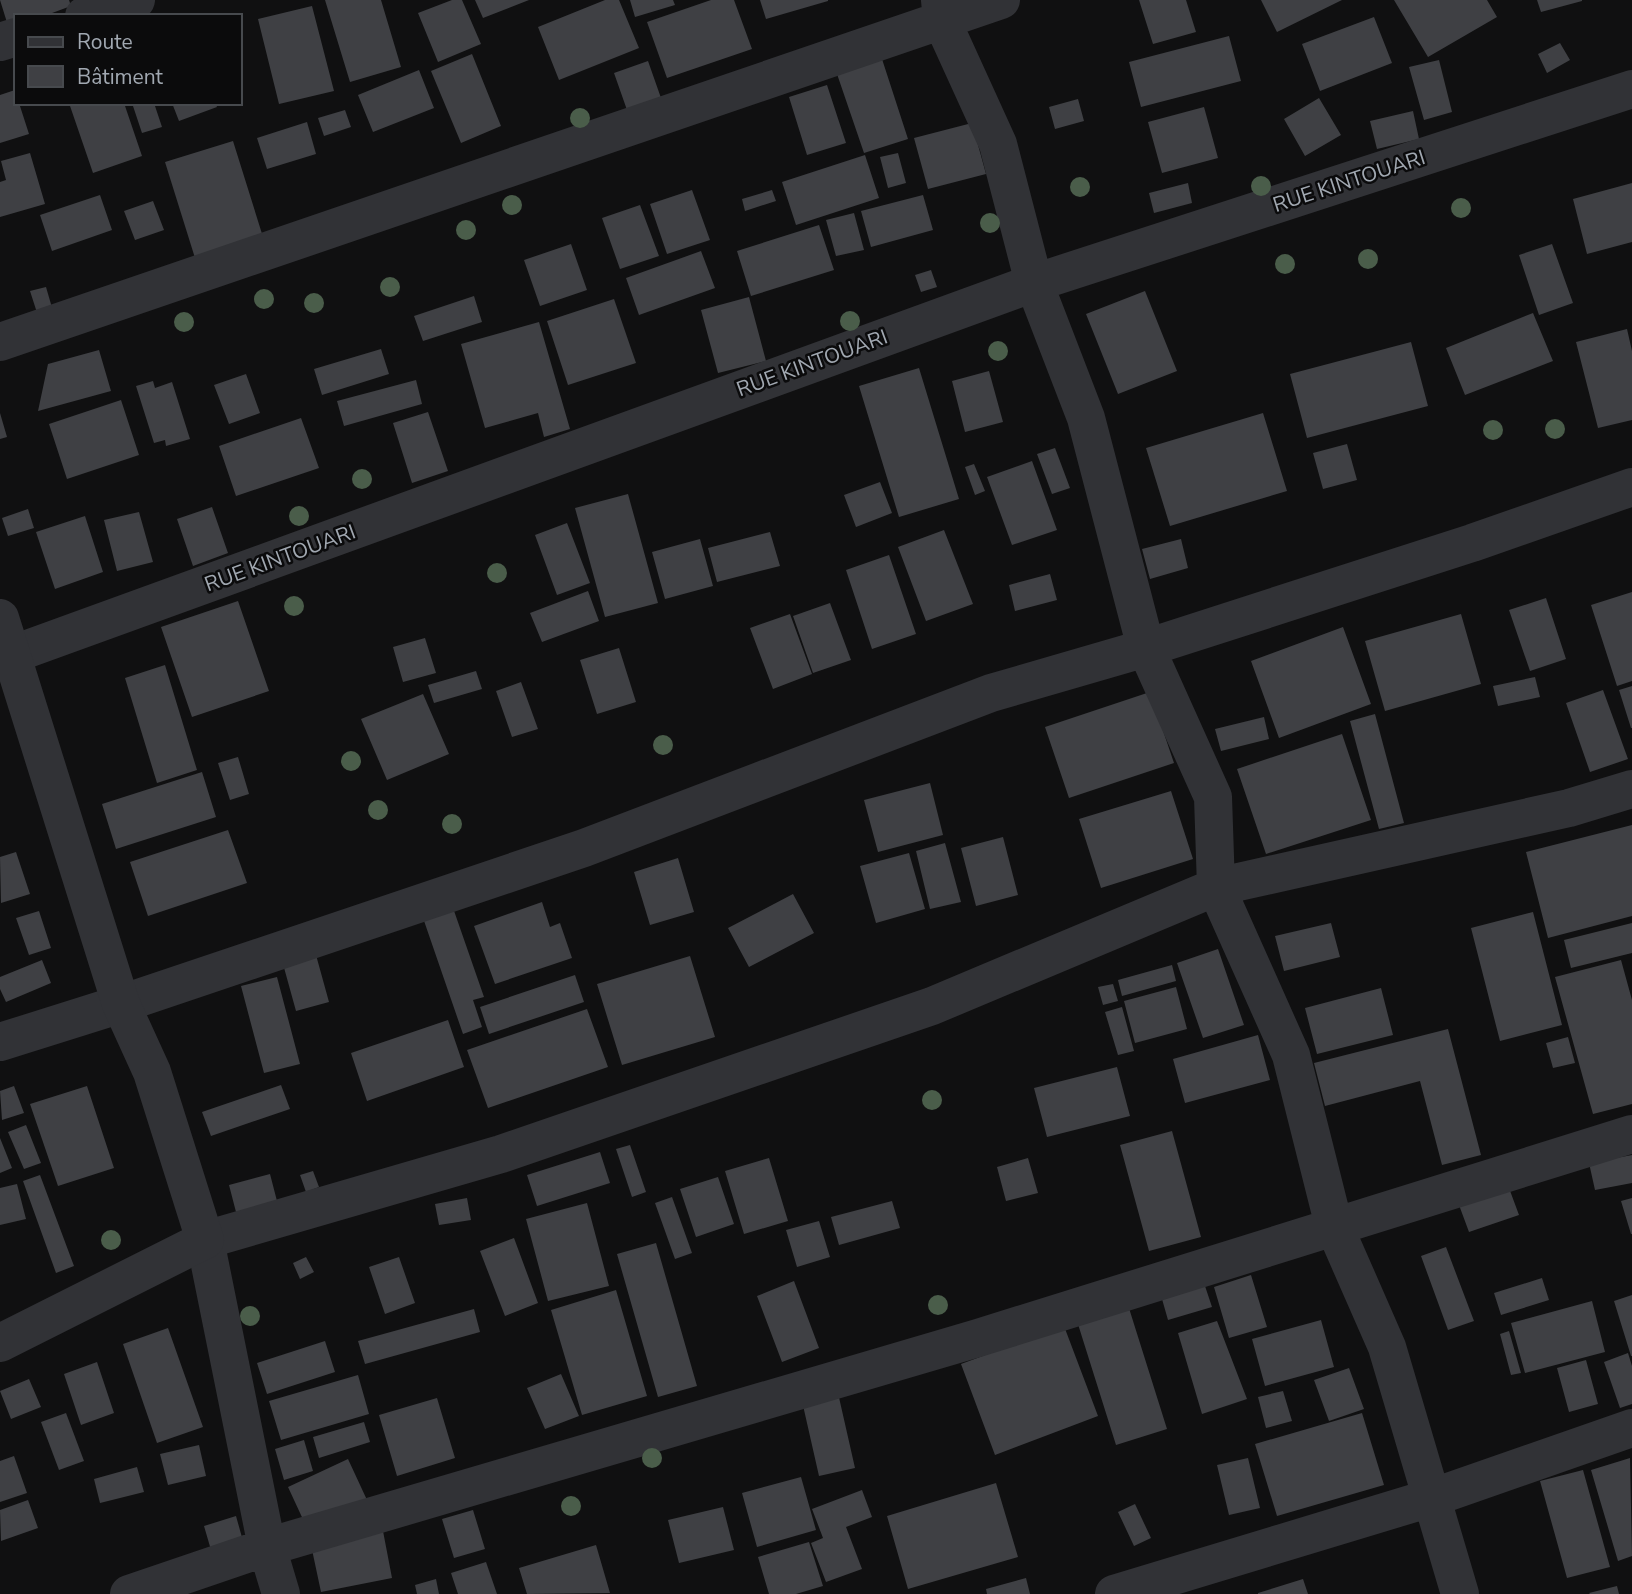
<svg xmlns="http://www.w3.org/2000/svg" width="1632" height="1594" viewBox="0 0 1632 1594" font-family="'Nunito Sans',sans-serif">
	<rect width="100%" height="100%" fill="#101011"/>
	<path fill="#3f4044" d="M0,0h69l2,6 -27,10h-28v10l-7,3z
		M325,0h56l20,67 -51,15z
		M452,0h10l19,44 -43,18 -20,-49z
		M475,0h54l-46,18z
		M605,0h14l20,48 -80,32 -21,-53z
		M630,0h43l2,5 -40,12z
		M711,0h23l18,49 -85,29 -20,-56z
		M760,0h68v1l-62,18z
		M1139,0h47l10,32 -43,12z
		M1261,0h81l-65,32z
		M1394,0h93l10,17 -69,40z
		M1537,0h45v1l-41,11z
		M312,6l22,85 -55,13 -21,-85z
		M1374,17l18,46 -72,28 -18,-47z
		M1229,36l12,45 -100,26 -12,-45z
		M1560,43l10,17 -23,13 -9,-19z
		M472,54l29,72 -40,17 -30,-72z
		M882,59l26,80 -44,14 -27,-79z
		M1439,60l13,52 -28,8 -15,-53z
		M648,61l13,37 -34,12 -13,-37z
		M419,70l15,38 -61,24 -15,-37z
		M827,85l19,58 -39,12 -18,-58z
		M15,90l1,13h3l10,31 -29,9v-48z
		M1319,98l22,37 -36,21 -21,-37z
		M1078,99l6,22 -29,8 -6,-22z
		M69,103h55l18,53 -49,17z
		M132,103h22l8,24 -20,6z
		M172,103h43l2,4 -38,14z
		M1204,107l14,51 -56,15 -14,-51z
		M345,110l6,17 -27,9 -6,-18z
		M1413,111l6,28 -42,10 -7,-28z
		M307,122l9,32 -49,15 -10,-31z
		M972,123l14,51 -58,15 -14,-51z
		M233,141l30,96 -68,21 -30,-96z
		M30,153l15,51 -45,13v-35l6,-2 -5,-19z
		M898,153l8,30 -18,5 -8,-31z
		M865,155l14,43 -83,27 -14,-43z
		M1188,183l4,20 -38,10 -5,-20z
		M1632,183v59l-45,12 -14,-55z
		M692,190l18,50 -43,14 -17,-50z
		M772,190l4,11 -31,10 -3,-12z
		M100,195l12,35 -60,21 -12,-36z
		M923,195l10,35 -62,17 -10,-36z
		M153,201l11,29 -29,10 -11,-29z
		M640,205l19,51 -39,13 -18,-51z
		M854,213l10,37 -28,6 -10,-36z
		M819,225l15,45 -83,26 -14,-45z
		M571,244l16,46 -47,16 -16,-46z
		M1552,244l21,59 -34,12 -20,-60z
		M701,251l14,37 -76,27 -13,-37z
		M931,270l6,17 -16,5 -6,-17z
		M46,287l9,31 -15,4 -10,-31z
		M1145,291l32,80 -59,23 -32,-80z
		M474,296l8,26 -59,19 -9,-25z
		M749,297l17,64 -48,12 -17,-63z
		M614,299l22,64 -68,22 -21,-64z
		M1533,313l20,48 -88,34 -19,-47z
		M539,322l31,107 -26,8 -6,-24 -53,15 -24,-84z
		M1627,329l5,22v69l-34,8 -22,-86z
		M1411,342l17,64 -121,32 -17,-64z
		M381,349l8,25 -67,21 -8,-26z
		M99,350l12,41 -73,20 10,-47z
		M919,368l40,131 -60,18 -40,-131z
		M989,371l14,51 -38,10 -13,-51z
		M246,374l14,39 -31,11 -15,-39z
		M416,380l6,24 -78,22 -7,-25z
		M153,381l2,7 17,-6 18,57 -24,7 -1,-6 -11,3 -18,-57z
		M121,400l18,55 -72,24 -18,-55z
		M428,412l20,59 -36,12 -19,-60z
		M0,413l7,24 -7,2z
		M1263,413l24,78 -117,35 -24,-78z
		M301,418l18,50 -83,28 -17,-50z
		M1347,444l10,36 -34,9 -10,-36z
		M1055,448l15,40 -18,6 -15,-40z
		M1032,461l25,69 -45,15 -25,-68z
		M974,464l11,27 -10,4 -10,-28z
		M880,482l12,31 -36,14 -12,-32z
		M628,494l30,109 -53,14 -30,-109z
		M212,507l16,46 -35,13 -16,-47z
		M28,509l6,19 -26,8 -6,-18z
		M139,512l14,50 -36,9 -13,-51z
		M85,516l18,56 -48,17 -19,-57z
		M567,523l23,60 -33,12 -22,-60z
		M944,530l29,74 -47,17 -28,-74z
		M770,532l10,34 -63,16 -9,-34z
		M700,539l13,47 -48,13 -13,-47z
		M1181,539l7,29 -38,11 -8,-30z
		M889,555l27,79 -44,15 -26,-79z
		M1050,574l7,26 -42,11 -6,-26z
		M588,591l11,30 -57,21 -12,-29z
		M1632,592v89l-15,5 -26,-81z
		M1546,598l20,61 -36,12 -21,-61z
		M238,601l31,90 -77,26 -31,-90z
		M830,603l21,57 -38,13 -20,-57z
		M790,614l22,60 -39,15 -23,-61z
		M1461,614l20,70 -96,27 -20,-70z
		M1343,627l28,77 -92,34 -28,-77z
		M425,638l11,35 -33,9 -10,-35z
		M619,648l17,54 -39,12 -17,-54z
		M165,665l32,105 -40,13 -32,-105z
		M476,671l6,18 -48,14 -6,-18z
		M1535,677l5,20 -42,9 -5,-20z
		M521,682l17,47 -26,8 -16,-46z
		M1632,686v42h-1l-12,-38z
		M1603,690l25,69 -38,13 -24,-69z
		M1150,692l24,71 -105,35 -24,-71z
		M423,694l26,60 -62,26 -26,-61z
		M1375,714l29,109 -25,6 -29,-108z
		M1264,717l5,22 -48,12 -6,-22z
		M1342,734l29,86 -105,34 -29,-85z
		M238,757l11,37 -19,6 -12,-37z
		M202,772l14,45 -100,32 -14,-45z
		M930,783l13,52 -65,17 -14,-52z
		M1171,791l22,68 -92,29 -22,-69z
		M1632,825v91l-84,22 -22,-86z
		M228,830l19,53 -99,33 -18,-54z
		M1003,837l15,58 -42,11 -15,-58z
		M945,843l16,59 -31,7 -14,-58z
		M16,852l14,42 -29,9 -1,-46z
		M909,853l16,56 -49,14 -16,-57z
		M678,858l16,54 -44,13 -16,-53z
		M793,894l21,39 -65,34 -21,-39z
		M542,902l8,25 10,-4 12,35 -77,26 -21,-58z
		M452,905l32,92 -11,3 9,27 -19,7 -41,-119z
		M39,911l12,37 -22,7 -13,-37z
		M1533,912l29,113 -62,16 -29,-113z
		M1331,923l9,34 -56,14 -9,-35z
		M1632,923v30l-61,15 -7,-28z
		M1218,949l26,76 -41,13 -26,-75z
		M316,955l13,47 -33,9 -13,-47z
		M690,956l25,81 -93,28 -25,-81z
		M42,960l9,23 -45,19 -6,-13v-12z
		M1621,960l11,40v104l-39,10 -38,-137z
		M1172,965l4,16 -54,15 -4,-16z
		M575,975l9,27 -95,32 -9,-27z
		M277,977l23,87 -36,9 -23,-87z
		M1113,984l5,17 -15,4 -5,-18z
		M1176,987l11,42 -52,14 -11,-42z
		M1381,988l12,47 -76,19 -12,-46z
		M1122,1007l12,44 -16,4 -13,-43z
		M587,1009l21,58 -120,41 -21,-58z
		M448,1020l16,47 -97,34 -16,-48z
		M1448,1029l33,126 -39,10 -22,-84 -95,25 -11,-43z
		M1258,1035l12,45 -85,23 -12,-44z
		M1568,1037l7,26 -22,5 -7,-25z
		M1117,1067l13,49 -83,21 -13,-49z
		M281,1085l9,24 -79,27 -9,-24z
		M14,1086l10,27 -22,7 -2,-29z
		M87,1086l27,82 -56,18 -28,-82z
		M26,1125l15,38 -17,6 -16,-37z
		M1172,1131l29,106 -52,14 -29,-106z
		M0,1138l12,30 -12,5z
		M630,1145l16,47 -14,5 -16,-48z
		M600,1152l10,31 -73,23 -10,-31z
		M1632,1155v28l-37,7 -6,-27z
		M769,1158l19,63 -44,13 -19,-63z
		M1028,1158l10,35 -32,8 -9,-34z
		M313,1171l6,16 -13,5 -6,-17z
		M270,1174l7,27 -41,11 -7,-27z
		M40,1175l34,91 -18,7 -33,-92z
		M718,1177l16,47 -38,13 -16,-48z
		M17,1184l9,35 -26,6v-37z
		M1509,1188l10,27 -50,17 -10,-27z
		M672,1197l20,56 -17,6 -20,-56z
		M467,1198l4,22 -32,5 -4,-21z
		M1632,1198v36h-1l-10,-33z
		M892,1201l8,27 -61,17 -8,-28z
		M587,1203l22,83 -61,15 -22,-82z
		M819,1221l11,36 -33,10 -11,-37z
		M514,1238l24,65 -33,13 -25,-65z
		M656,1243l41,143 -39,11 -41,-143z
		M1446,1247l28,74 -26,9 -27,-74z
		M306,1257l8,15 -14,7 -7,-16z
		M399,1257l16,46 -30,11 -16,-47z
		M1251,1275l16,52 -38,11 -15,-51z
		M1542,1278l7,22 -48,15 -7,-22z
		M1203,1280l9,27 -44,13 -8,-28z
		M794,1281l25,67 -37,14 -25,-66z
		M616,1290l31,106 -65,19 -31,-105z
		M1632,1295v61h-1l-17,-55z
		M1592,1301l13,51 -80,21 -14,-50z
		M1128,1305l39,124 -51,16 -39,-124z
		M474,1309l6,23 -115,32 -7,-23z
		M1321,1320l13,47 -69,19 -13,-47z
		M1217,1321l30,78 -45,15 -24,-81z
		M1064,1326l34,90 -103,39 -34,-91z
		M168,1328l35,99 -46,16 -34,-99z
		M1509,1331l12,42 -10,2 -11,-41z
		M325,1341l10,31 -68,22 -10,-31z
		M1628,1353l4,13v38l-12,4 -16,-46z
		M1586,1360l12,44 -29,8 -12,-44z
		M97,1362l17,51 -33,12 -17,-51z
		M1349,1368l15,41 -35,12 -15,-41z
		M561,1374l18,42 -34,13 -18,-41z
		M358,1375l11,39 -88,26 -12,-39z
		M29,1379l12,28 -30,12 -11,-28z
		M1283,1391l9,30 -26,7 -8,-31z
		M838,1393l17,75 -36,8 -17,-75z
		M437,1398l18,60 -58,18 -18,-61z
		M66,1413l18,48 -25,9 -18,-48z
		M1362,1413l22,72 -107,31 -22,-72z
		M364,1422l6,20 -51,16 -6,-21z
		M304,1440l9,31 -29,9 -9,-31z
		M199,1445l7,31 -38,9 -8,-31z
		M14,1456l13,37 -27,9v-41z
		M1248,1458l12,50 -31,7 -12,-50z
		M1630,1458l2,98 -14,5 -27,-91z
		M348,1459l19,41 -60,28 -19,-41z
		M137,1467l7,25 -44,11 -6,-24z
		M1583,1470l27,97 -43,11 -27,-97z
		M801,1477l15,53 -59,17 -15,-54z
		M996,1483l22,74 -110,32 -21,-73z
		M862,1490l10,27 -26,10 16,42 -36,13 -15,-39 12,-5 -11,-29z
		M28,1500l10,28 -37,13 -1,-31z
		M1135,1504l16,34 -17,8 -16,-34z
		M723,1507l11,43 -55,13 -11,-43z
		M473,1510l12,39 -31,9 -12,-39z
		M236,1516l7,25 -32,9 -7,-24z
		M383,1531l9,47 -71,14 -10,-47z
		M809,1542l14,44 -27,8h-27l-11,-37z
		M596,1545l14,48 -83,1 -8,-26z
		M486,1562l11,32h-39l-7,-21z
		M1026,1578l4,16h-43l-1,-5z
		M436,1579l3,15h-22l-2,-9z
		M1303,1579l5,15h-50v-1z
		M1617,1586l2,8h-29l-1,-1z"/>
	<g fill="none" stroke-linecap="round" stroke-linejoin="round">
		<path stroke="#313236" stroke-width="38" d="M940,0l2,21 56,123 36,139 52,135 60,230 67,149 3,90 75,168 43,171 53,121 73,247
			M84,16l52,-16
			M0,42l16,-5
			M0,342l1001,-342
			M0,659l1034,-376 598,-194
			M0,1042l121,-38 463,-156 407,-155 155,-45 326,-105 160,-56
			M129,1594l138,-47 711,-209 654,-204
			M281,1594l-14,-47 -62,-307 296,-86 431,-148 284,-119 353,-79 63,-19
			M1114,1594l320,-97 198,-69"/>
		<path stroke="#313236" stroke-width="38" d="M0,618l121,386 31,68 53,168 -205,103"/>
	</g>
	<g fill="#4a5d4a">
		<circle cx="580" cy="118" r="10"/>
		<circle cx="1261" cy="186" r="10"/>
		<circle cx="1080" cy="187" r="10"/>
		<circle cx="512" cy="205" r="10"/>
		<circle cx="1461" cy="208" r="10"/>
		<circle cx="990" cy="223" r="10"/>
		<circle cx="466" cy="230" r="10"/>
		<circle cx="1368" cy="259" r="10"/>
		<circle cx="1285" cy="264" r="10"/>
		<circle cx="390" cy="287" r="10"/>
		<circle cx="264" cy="299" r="10"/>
		<circle cx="314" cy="303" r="10"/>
		<circle cx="850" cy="321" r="10"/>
		<circle cx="184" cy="322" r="10"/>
		<circle cx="998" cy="351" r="10"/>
		<circle cx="1555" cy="429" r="10"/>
		<circle cx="1493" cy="430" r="10"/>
		<circle cx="362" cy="479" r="10"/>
		<circle cx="299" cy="516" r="10"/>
		<circle cx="497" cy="573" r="10"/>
		<circle cx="294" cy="606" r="10"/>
		<circle cx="663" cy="745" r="10"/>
		<circle cx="351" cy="761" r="10"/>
		<circle cx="378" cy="810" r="10"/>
		<circle cx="452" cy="824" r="10"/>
		<circle cx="932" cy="1100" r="10"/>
		<circle cx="111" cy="1240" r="10"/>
		<circle cx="938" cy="1305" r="10"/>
		<circle cx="250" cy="1316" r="10"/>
		<circle cx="652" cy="1458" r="10"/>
		<circle cx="571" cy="1506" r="10"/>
	</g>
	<g text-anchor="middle" stroke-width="5" stroke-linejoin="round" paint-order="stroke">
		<g font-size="21" fill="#a1a8b1" stroke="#0b0b0c">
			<text transform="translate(1349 181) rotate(-18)" y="7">RUE KINTOUARI</text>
			<text transform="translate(812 363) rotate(-20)" y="7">RUE KINTOUARI</text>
			<text transform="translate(280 558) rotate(-20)" y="7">RUE KINTOUARI</text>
		</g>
	</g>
	<rect x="14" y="14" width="228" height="91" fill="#0b0b0c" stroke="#474a4e" stroke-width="2"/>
	<rect x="28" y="37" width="35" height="10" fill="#313236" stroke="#474a4e" stroke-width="2"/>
	<text x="77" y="49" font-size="21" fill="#a1a8b1">Route</text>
	<rect x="28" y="66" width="35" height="21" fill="#3f4044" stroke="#474a4e" stroke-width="2"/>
	<text x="77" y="84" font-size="21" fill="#a1a8b1">Bâtiment</text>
</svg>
